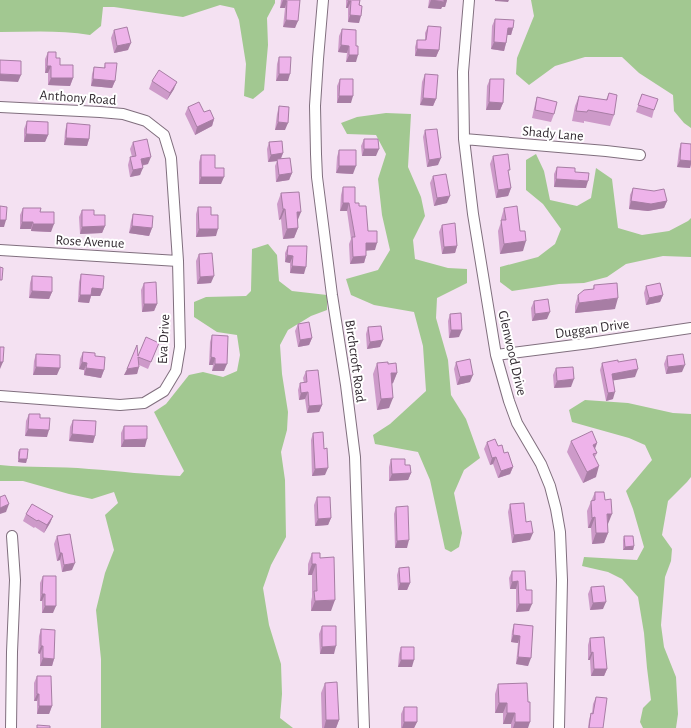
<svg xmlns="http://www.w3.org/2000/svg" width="691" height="728" viewBox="0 0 691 728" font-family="'Alegreya Sans',sans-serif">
	<rect width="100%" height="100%" fill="#f4e1f2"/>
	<path fill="#a2c891" d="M0,0h275v3l-8,15 1,27 -4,45 -11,9 -9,-3 2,-32 -7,-44 -5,-12 -14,-3 -37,12 -69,-10h-11l-2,19 -11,9c-29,-5 -60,-3 -90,-3z
		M531,0h160v128l-7,-5 -10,-12 -1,-16 -34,-22 -17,-16h-37l-30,9 -26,19 -13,-11 1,-16 17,-42z
		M386,113l25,1 -3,53 13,30 4,19 -12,24 2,19 33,9 19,1v14l-30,15 -1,20 12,42 3,35 15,24 14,39 -16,12 -10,23 8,40 -3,14 -8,5 -6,-3 -15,-69 -12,-28 -43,-8 -2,-9 17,-11 36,-33 -3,-45 -9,-34 -40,-7 -23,-10 -5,-16 32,-9 12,-20 -8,-35 -4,-36 8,-25 -10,-19 -29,-1 -6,-11 16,-6z
		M536,154l8,17 6,29 27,6 14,-8 5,-30 16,11 6,49 24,7 27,-4 19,-10 3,-3v39l-28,-1 -37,8 -19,13 -23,6 -25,1 -47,7 -12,-9v-15l38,-10 17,-13 6,-15 -18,-25 -17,-14v-30z
		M268,244l9,11 2,26 13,10 35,4v15l-16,6 -23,14 -8,15 2,29 6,38 -1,18 -6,22 4,28 1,57 -15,28 -8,23 6,37 12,39 1,30 -2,24 13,10h-192v-69l-5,-49 9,-37 9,-23 -9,-35 13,-12 -4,-11 -22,7 -23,-5 -46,-13h-23v-16c29,3 59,1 89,4 30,2 60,6 91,7l4,-5 -30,-59 12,-8 23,-29 14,-3 20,5 14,-6 3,-16 -3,-20 -20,-3 -23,-15v-15l12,-5 40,-1 5,-5 1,-42z
		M585,400l43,3 45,10 18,1v63l-4,5 -19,19 -6,34 10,14 -1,12 -6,16 -4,48 3,22 12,30 2,37 -2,14h-33l-3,-6 3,-14 8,-8 -4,-32 -3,-35 -6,-36 -16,-18 -14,-7 -26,-6 2,-9 53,3 7,-13 -11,-38 -7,-18 26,-31 -7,-15 -16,-7 -57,-16 -3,-12z"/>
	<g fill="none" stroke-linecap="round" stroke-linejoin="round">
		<g stroke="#806f7e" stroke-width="12">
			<path id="street" d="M323,0l-5,59 -3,47 1,48 1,23 15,118 14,90 9,72 9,271
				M469,0l-6,72 1,67 9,75 23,141 13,46 8,22 24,41 9,22 6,23 4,23 2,48 -3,148
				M0,107l100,5 23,2 23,7 18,14 7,23 7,103 2,86 -4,24 -12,20 -20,12 -24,2 -120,-9
				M464,139l142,12 34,4
				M0,250l178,11
				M496,355l94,-12 101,-15
				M11,728l1,-76 3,-72 -3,-44"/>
		</g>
		<use href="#street" stroke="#fff" stroke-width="10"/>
	</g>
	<path fill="#cd9ac9" d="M281,0h19l-5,28 -12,-1 2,-19h-5z
		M346,0h14l-1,23 -11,-1v-14h-2z
		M429,0h18l-2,7h-3l-1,2 -13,-1z
		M495,19l18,9 -2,7h-4l-1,8 -2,8 -13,-2 1,-23z
		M428,26l11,24 -3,7 -21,-1v-9l2,-7h8v-7z
		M342,29l14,17v16h-10l1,-9 -9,-1 1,-16z
		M114,30l14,20 -14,3 -3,-15z
		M48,52l8,6 4,7 13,13 -3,8 -22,-1v-12h-3v-14z
		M279,57l9,24h-12l1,-17z
		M105,63l10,18 -3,7 -21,-2 1,-12 2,-7 10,1z
		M425,74l11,25 -3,7 -13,-1 2,-23z
		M340,79l11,24h-14v-17z
		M490,79l13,24 -3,7h-14l1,-24z
		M152,81l22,8 -7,11 -18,-11z
		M609,93l5,22 -4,11 -26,-5v2l-12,-2 3,-15 4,-10 27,4z
		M642,94l12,16 -2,8 -16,-6z
		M537,97l17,17 -3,8 -19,-4 3,-14z
		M279,106l6,24h-10l2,-16z
		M188,107l16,5 10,7 -2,7 -17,9 -10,-21z
		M27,121l21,14 -3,7h-21v-13z
		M67,123l22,16 -2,7 -23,-1 1,-14z
		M425,130l13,35 -11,2 -4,-30z
		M364,139l12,17h-14l-1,-10z
		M133,142l15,22 -6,2 -2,9 -10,2 -2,-12 2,-8h2l-2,-8z
		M269,142l14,11 -2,6 11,14 -3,7 -13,2 -1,-16 2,-5 -9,1 -1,-13z
		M681,143l10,1v20l-1,4 -13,-1 2,-17z
		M339,150l14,24 -17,-1 1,-16z
		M201,155l20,29h-22v-22z
		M493,156l15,19 3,13 -3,8 -12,2 -6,-34z
		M557,167l29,21 -32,-1v-13z
		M433,176l14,27 -13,3 -4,-23z
		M343,187l12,16 4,3 16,44h-9v6l-2,7 -14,1 -1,-20 2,-5 -4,-28h-7l1,-16z
		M633,188l34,13 -3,7 -16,3 -19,-2 1,-14z
		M281,193l17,27v8l-4,10 -11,1 -2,-20 -2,1 -2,-16z
		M198,207l13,8 5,21 -20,1v-23z
		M23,208l17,4 11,20 -20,-1v-2h-11v-14z
		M504,208l19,43 -23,3 -2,-23 3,-9v-3z
		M82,210l12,5 11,11 -3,7 -22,1 -1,-17z
		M133,214l19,14 -3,8 -20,-3 2,-12z
		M442,225l15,21 -2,7 -13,1 -3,-22z
		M288,246l16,28 -14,-1v-10l-5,-1v-9z
		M199,254l12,29 -14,1 -1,-23z
		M81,274l22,15 -3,7h-9l-2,7 -11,-1 1,-20z
		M32,276l20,16 -3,7 -20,-1 1,-15z
		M144,283l13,21 -3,7 -12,1 -1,-22z
		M594,285l21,24 -40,4v-7l3,-11 15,-6z
		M646,286l17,9 -3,7 -14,3 -2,-12z
		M534,301l13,18 -15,2 -1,-13z
		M450,314l9,23 -10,1 -1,-17z
		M298,324l14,14 -3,7 -11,2 -3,-16z
		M368,327l12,20 -13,2 -1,-15z
		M212,335l12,36h-12l1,-6h-4l1,-23z
		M159,343l-11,26 -9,-4 -2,9 -13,1 14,-19z
		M83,352l21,18 -3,8 -17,-3v-5l-5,-1 1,-10z
		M36,354l21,21h-24l1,-14z
		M667,356l15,16 -16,2 -2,-10z
		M456,362l14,20 -13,3 -3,-16z
		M618,362l17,15 -22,3v19l-7,2 -6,-31 2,-7z
		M377,363l11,1 9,9 -4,10 -1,1 -3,24 -12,2 -4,-36z
		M556,368l15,19 -17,1 -1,-13z
		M306,371l16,34 -3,7 -12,1 -2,-14 -6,1 -1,-10 2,-7h4l-1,-5z
		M29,414l11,4 7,19 -22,-1 1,-15z
		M73,420l22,16 -2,7 -24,-2 1,-14z
		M124,426l21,21h-24v-14z
		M313,433l11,16 1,26 -13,1 -1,-36z
		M571,441l26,2 -2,6 2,4 -2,4 1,20 -13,6 -16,-31z
		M487,442l11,4 15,21 -3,7 -12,4 -5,-14 -3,1 -6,-16z
		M20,449l7,10 -1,4 -8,-1v-10z
		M391,459l14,6 6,8 -3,7 -19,1v-14z
		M595,492l10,8 3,24v9l-4,10 -12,1 -1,-16h-3l-1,-17z
		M317,497l14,21 -3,7 -13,1 -1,-21z
		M510,504l16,18 4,18 -18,3 -4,-31z
		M396,507l11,41h-12l-1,-34z
		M26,514l27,2 -3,7 -6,10 -9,-6 -1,1 -11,-7z
		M57,536l15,34 -10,2 -2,-12 -3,1 -3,-17z
		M624,536l10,10 -1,4h-10v-10z
		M312,553l8,5 11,53h-20v-9l1,-5v-22h-4v-11z
		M399,568l11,15 -3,7h-9l-1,-15z
		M512,571l14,19 3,21 -13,1v-23h-6l-1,-11z
		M43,576l10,37h-11v-12h-2v-18z
		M591,587l12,22 -13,1 -2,-16z
		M514,624l19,2 -5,40 -12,-2 2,-21 -7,-1 1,-11z
		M322,626l12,28h-14l-1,-20z
		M41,629l13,30 -2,7h-12v-12l-2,-1 1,-17z
		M590,638l17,31 -3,7h-13l-1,-16h-2v-15z
		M401,647l11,20h-14l1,-13z
		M37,676l15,30 -3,8h-12v-13h-3v-18z
		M325,683l14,37 -3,8h-14l-1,-35z
		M498,684l30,18v26h-17v-4h-8v-11h-8v-19z
		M596,697l7,31h-15l1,-8 2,-7h1l1,-9z
		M404,707l13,15 -3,6h-13v-14z"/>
	<path fill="#a77da4" d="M283,0l4,1 -2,7h-5z
		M431,0h16l-2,7h-3l-1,2 -13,-1z
		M495,0h14l-1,2 -13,-1z
		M348,1h3l-3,7h-2z
		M350,15l11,1 -2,7 -11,-1z
		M286,20l12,1 -3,7 -12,-1z
		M508,28h5l-2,7h-6z
		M494,42l12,1 -2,8 -13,-2z
		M131,43l-3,7 -14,3 3,-7z
		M341,45l8,1 -2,7 -9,-1z
		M417,49l22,1 -3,7 -21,-1z
		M349,55h9l-2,7h-10z
		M47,66h4l-3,7h-3z
		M0,74l21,1 -3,7 -18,-1z
		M279,74h11l-2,7h-12z
		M51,78h22l-3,8 -22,-1z
		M93,79l22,2 -3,7 -21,-2z
		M177,82l-3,7 -7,11 3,-7z
		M339,96h14l-2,7h-14z
		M423,98l13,1 -3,7 -13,-1z
		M489,102l14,1 -3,7h-14z
		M214,119l-2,7 -17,9 2,-8z
		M278,122l10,1 -3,7h-10z
		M26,134l22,1 -3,7h-21z
		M66,138l23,1 -2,7 -23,-1z
		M364,149h15l-3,7h-14z
		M283,153l-3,7 -3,-1v2l-9,1 3,-7z
		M151,157l-3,7 -10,2 3,-7z
		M441,158l-3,7 -11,2 2,-7z
		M680,160l11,1v3l-1,4 -13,-1z
		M339,166h17l-3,8 -17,-1z
		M143,168l-3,7 -10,2 3,-7z
		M292,173l-3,7 -13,2 3,-7z
		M201,177h23l-3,7h-22z
		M556,179l32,2 -2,7 -32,-1z
		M511,188l-3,8 -12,2 2,-8z
		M450,196l-3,7 -13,3 3,-8z
		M631,201h36l-3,7 -16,3 -19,-2z
		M343,203h6l-2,8h-7z
		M283,209h2l-4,10 -2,1z
		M297,212h4l-4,10z
		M0,220h6l-2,7h-4z
		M22,222h11l-2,7h-11z
		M33,224h21l-3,8 -20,-1z
		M105,226l-3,7 -22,1 2,-7z
		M132,226l20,2 -3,8 -20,-3z
		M298,228l-4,10 -11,1 4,-10z
		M199,229h19l-2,7 -20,1z
		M526,241l-3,10 -23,3 4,-10z
		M366,243h11l-2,7 -12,1z
		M457,246l-2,7 -13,1 2,-7z
		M287,255l6,1 -3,7 -5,-1z
		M366,256l-2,7 -14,1 3,-7z
		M292,266l14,1 -2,7 -14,-1z
		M214,276l-3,7 -14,1 3,-7z
		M92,288l11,1 -3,7h-9l-2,7 -11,-1 2,-7z
		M32,291l20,1 -3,7 -20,-1z
		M663,295l-3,7 -14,3 3,-7z
		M618,298l-3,11 -40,4 4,-10z
		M144,304h13l-3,7 -12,1z
		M550,312l-3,7 -15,2 3,-7z
		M451,330h11l-3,7 -10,1z
		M312,338l-3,7 -11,2 2,-7z
		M383,340l-3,7 -13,2 3,-7z
		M211,357l4,1 -2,7h-4z
		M0,362h3l-3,7z
		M82,362l5,1 -3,7 -5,-1z
		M215,364h12l-3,7h-12z
		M685,365l-3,7 -16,2 2,-7z
		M36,367l24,1 -3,7h-24z
		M139,367l-2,7 -13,1 3,-6z
		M86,368l18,2 -3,8 -17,-3z
		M638,369l-3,8 -25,4 2,-7z
		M391,373h6l-4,10 -6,1z
		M473,375l-3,7 -13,3 3,-8z
		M574,379l-3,8 -17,1 3,-7z
		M308,392l-3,7 -6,1 2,-7z
		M615,392l-2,7 -7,2 2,-8z
		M393,398l-4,10 -12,2 4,-11z
		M322,405l-3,7 -12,1 2,-7z
		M28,429l21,1 -2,7 -22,-1z
		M72,434l23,2 -2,7 -24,-2z
		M147,439l-2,8h-24l3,-7z
		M597,443l-4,10v-8z
		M496,457l-3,7 -3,1 2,-7z
		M19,459h8l-1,4 -8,-1z
		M599,466l-3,11 -13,6 4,-11z
		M513,467l-3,7 -12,4 3,-7z
		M328,468l-3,7 -13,1 3,-7z
		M411,473l-3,7 -19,1 3,-7z
		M9,504l-3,8 -6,2v-6z
		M607,514h5l-4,10z
		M53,516l-3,7 -6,10 3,-8z
		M595,517l-4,11h-3l4,-10z
		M331,518l-3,7 -13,1 3,-7z
		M533,533l-3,7 -18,3 2,-8z
		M596,533h12l-4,10 -12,1z
		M409,540l-2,8h-12l2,-7z
		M634,546l-1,4h-10l2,-3z
		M60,553h2l-2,7 -3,1z
		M75,563l-3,7 -10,2 2,-7z
		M312,564h4l-4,11h-4z
		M518,581l-2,8h-6l2,-7z
		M400,583h10l-3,7h-9z
		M42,594h3l-3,7h-2z
		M335,600l-4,11h-20l4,-10z
		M606,602l-3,7 -13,1 3,-7z
		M519,604h13l-3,7 -13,1z
		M45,606h11l-3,7h-11z
		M513,635l7,1 -2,7 -7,-1z
		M41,646h2l-3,8 -2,-1z
		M336,646l-2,8h-14l2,-7z
		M593,652l-3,8h-2l3,-7z
		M518,657l13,1 -3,8 -12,-2z
		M43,658l11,1 -2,7h-12z
		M401,660h13l-2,7h-14z
		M594,669h13l-3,7h-13z
		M37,694h2l-2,7h-3z
		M499,703h8l-4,10h-8z
		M39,706h13l-3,8h-12z
		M507,713h8l-4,11h-8z
		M326,720h13l-3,8h-12z
		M404,722h13l-3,6h-12z
		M515,722h15l-2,6h-15z"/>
	<path fill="#eeb3ea" stroke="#a77da4" d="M283,0h17l-2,21 -12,-1 1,-19z
		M348,0h12l-1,5 3,1 -1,10 -11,-1 1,-14h-3z
		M431,0h13v2z
		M495,19l19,1 -1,8h-5l-2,15 -12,-1z
		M428,26l13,1 -2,23 -22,-1v-9h9z
		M127,27l4,16 -14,3 -3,-16z
		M342,29l14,1v16h2v9h-9v-9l-8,-1z
		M48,52h8v6h4v7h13v13h-22v-12h-4z
		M279,57h12l-1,17h-11z
		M0,60l21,1v14l-21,-1z
		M105,63h12l-2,18 -22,-2 1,-12 11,1z
		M159,70l18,12 -7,11 -18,-12z
		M425,74l13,1 -2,24 -13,-1z
		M340,79h13v17h-14z
		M490,79h14l-1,24 -14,-1z
		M609,93l8,2 -3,20 -26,-5 -1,2 -11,-1 3,-15 28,4z
		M642,94l16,5 -4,11 -16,-5z
		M537,97l20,5 -3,12 -19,-4z
		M199,102l5,10 6,-2 4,9 -17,8 -9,-20z
		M279,106l10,1 -1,16 -10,-1z
		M27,121l21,1v13l-22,-1z
		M67,123l23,2 -1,14 -23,-1z
		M437,129l4,29 -12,2 -4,-30z
		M147,139l4,18 -10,2 2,9 -10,2 -3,-13 6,-1 -3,-14z
		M364,139h14l1,10h-15z
		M282,141l1,12 -12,2 -2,-13z
		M681,143l10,1v17l-11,-1z
		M339,150h17v16h-17z
		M508,154l2,16h-2l3,18 -13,2 -5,-34z
		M201,155h14v13h9v9h-23z
		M290,158l2,15 -13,2 -2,-16z
		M557,167l18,1v4l14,1 -1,8 -32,-2z
		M446,174l4,22 -13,2 -4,-22z
		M343,187h12v16h4v3h7l2,25h9v12h-11v13l-13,1 -1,-20h3l-6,-34h-6z
		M633,188l21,3 10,-2 3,12 -16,3 -20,-3z
		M299,192l2,20h-4l1,16 -11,1 -2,-20h-2l-2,-16z
		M0,206l7,1 -1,13h-6z
		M517,206l3,25h5l1,10 -22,3 -3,-24h5l-2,-12z
		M198,207h13v8h7v14h-19z
		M23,208h18l-1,4h14v12h-21v-2h-11z
		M82,210h12v5h11v11l-23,1z
		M133,214l20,2 -1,12 -20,-2z
		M455,223l2,23 -13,1 -2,-22z
		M288,246h19l-1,21 -14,-1 1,-10 -6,-1z
		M212,253l2,23 -14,1 -1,-23z
		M0,267l3,1 -1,12h-2z
		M81,274l23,2 -1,13 -11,-1 -1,7h-11z
		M32,276l20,1v15l-20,-1z
		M156,282l1,22h-13v-21z
		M617,283l1,15 -39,5 -1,-8 6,-5 10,-1v-4z
		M660,283l3,12 -14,3 -3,-12z
		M548,299l2,13 -15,2 -1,-13z
		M461,313l1,17h-11l-1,-16z
		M309,322l3,16 -12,2 -2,-16z
		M381,326l2,14 -13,2 -2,-15z
		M212,335l16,1 -1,28h-12v-6l-4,-1z
		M146,337l13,6 -8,19 -13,-5 1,10 -12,2 10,-24 1,11z
		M0,347h4l-1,15h-3z
		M83,352l12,1v3l10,1 -1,13 -18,-2 1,-5 -5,-1z
		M36,354l24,1v13l-24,-1z
		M683,354l2,11 -17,2 -1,-11z
		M470,359l3,16 -13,2 -4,-15z
		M636,359l2,10 -26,5 3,18 -7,1 -6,-30 16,-3v2z
		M388,362v2l8,-1 1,10h-6l2,25 -12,1 -4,-36z
		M573,367l1,12 -17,2 -1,-13z
		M318,370l4,35 -13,1 -1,-14 -7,1 -1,-10 7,-1 -1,-11z
		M29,414h11v4h10l-1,12 -21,-1z
		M73,420l23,1 -1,15 -23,-2z
		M124,426h23v13l-23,1z
		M592,431l5,12 -4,2 4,8 -4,1 6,12 -12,6 -16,-31z
		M323,432l1,17 3,-1 1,20 -13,1 -2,-36z
		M495,439l3,7 4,-1 2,8 4,-1 5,15 -12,4 -5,-14 -4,1 -5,-16z
		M20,449h8l-1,10h-8z
		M391,459h14v6h5l1,8 -19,1z
		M595,492h9l1,8 6,-1 1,15h-5l1,19h-12l-1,-16 -3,1 -1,-17 4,-1z
		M5,495l4,9 -9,4v-11z
		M317,497h13l1,21 -13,1z
		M524,503l2,19 5,-1 2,12 -19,2 -4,-31z
		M32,504l21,12 -6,9 -9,-5 -1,1 -11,-7z
		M408,506l1,34 -12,1 -1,-34z
		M70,534l5,29 -11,2 -2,-12h-2l-3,-17z
		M624,536h9l1,10 -9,1z
		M312,553h8v5l14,-1 1,43 -20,1 -1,-10h3l-1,-27h-4z
		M409,567l1,16h-10l-1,-15z
		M512,571h13l1,19h6v14h-13l-1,-23 -6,1z
		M43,576h13v30h-11v-12h-3z
		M604,586l2,16 -13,1 -2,-16z
		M514,624l19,2 -2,32 -13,-1 2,-21 -7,-1z
		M322,626h14v20l-14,1z
		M41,629l14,1 -1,29 -11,-1v-12h-2z
		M604,637l3,32h-13l-1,-17 -2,1 -1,-15z
		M401,647h13v13h-13z
		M37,676h14l1,30h-13v-12h-2z
		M337,682l2,38h-13l-1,-37z
		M527,683l1,19h2v20h-15v-9h-8v-10h-8l-1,-19z
		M596,697l11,1 -4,30h-14l2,-15 2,1z
		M404,707h13v15h-13z
		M37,725l13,1v2h-13z"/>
	<g text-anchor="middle" stroke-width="4" stroke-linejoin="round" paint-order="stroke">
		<g font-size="14" fill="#342c33" stroke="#fff">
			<text transform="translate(78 97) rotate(4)" y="5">Anthony Road</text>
			<text transform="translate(553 133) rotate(5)" y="5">Shady Lane</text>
			<text transform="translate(90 241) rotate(3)" y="5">Rose Avenue</text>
			<text transform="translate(592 328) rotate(-8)" y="5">Duggan Drive</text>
			<text transform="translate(163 339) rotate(-87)" y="5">Eva Drive</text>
			<text transform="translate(513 353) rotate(77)" y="5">Glenwood Drive</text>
			<text transform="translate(356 361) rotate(82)" y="5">Birchcroft Road</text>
		</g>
	</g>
</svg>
